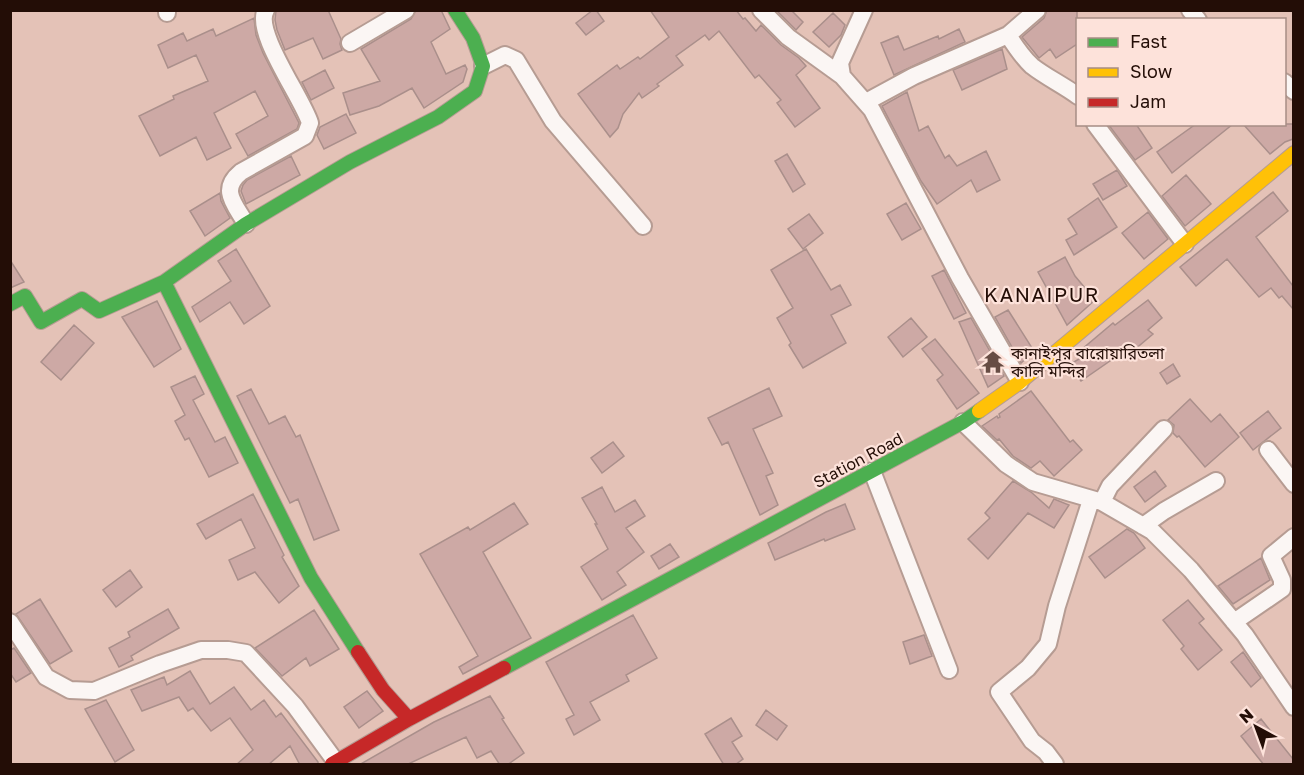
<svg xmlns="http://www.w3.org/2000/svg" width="1304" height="775" viewBox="0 0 1304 775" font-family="'Golos Text','Noto Sans Bengali',sans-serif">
	<rect width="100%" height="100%" fill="#e4c2b7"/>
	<path fill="#cda9a5" stroke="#aa8f8b" stroke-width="1.5" d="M276,10h52l13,29 -1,5 2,6 -19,9 -10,-21 -28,12 -8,-20 -2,-10z
		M416,10h25l9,19 -19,13 15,32 19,-9 2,4 -4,13 -39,26 -12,-20 -33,18 -29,9 -7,-22 37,-12 -19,-32 50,-30z
		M593,10h3l8,11 -18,14 -10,-12z
		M650,10h86l7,9 2,-1 11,13 5,-6 20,20 18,13 7,8 -10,9 24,33 -25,19 -18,-24 4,-3 -22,-25 -4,3 -36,-47 -10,9 -4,-5 -29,21 7,9 -26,19 2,2 -17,12 -3,-5 -16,21 -5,14 -8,9 -32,-43 39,-29 3,4 18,-12 2,2 29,-22z
		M776,10h15l12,12 -7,8z
		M1047,10h30v34l-21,14 -6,-9 -11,9 -17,-21 22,-19z
		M833,13l12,12 -4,10 -12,12 -16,-15z
		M254,18l2,17 7,18 36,70 -2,6 -49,27 -12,-22 32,-18 -13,-25 -41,22 17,35 -24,12 -11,-23 -36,19 -21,-40 35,-17 -1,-3 35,-15 -12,-26 -28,13 -10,-23 25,-12 4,8 26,-12 3,7z
		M959,29l6,13 -71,33 -13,-32 17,-7 6,14 34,-14 1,3z
		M1002,49l5,20 -45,21 -9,-20z
		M325,70l9,18 -23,12 -9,-18z
		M907,92l12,39 9,-5 17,32 4,-3 8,11 29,-15 14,29 -23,12 -6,-12 -34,24 -16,-23 -39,-75z
		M346,114l10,19 -32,16 -7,-14 3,-8z
		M1108,124h28l16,24 -17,12z
		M1196,124h37l-61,49 -15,-21z
		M1243,124h50v15l-8,3 -15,12z
		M787,154l18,30 -12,8 -18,-31z
		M291,156l9,19 -54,29 -5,-13 2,-6 4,-5z
		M1117,170l10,16 -24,14 -10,-16z
		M1186,175l25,29 -26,22 -23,-30z
		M1273,192l15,19 -32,26 37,49v23l-11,-13 -3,2 -8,-10 -12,9 -32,-38 -31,27 -16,-19z
		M220,193l1,8 9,17 -25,18 -15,-25z
		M1098,198l19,29 -43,28 -8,-15 11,-6 -9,-15z
		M906,203l15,26 -19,11 -15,-26z
		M1148,212l20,27 -24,20 -22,-26z
		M809,214l14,19 -20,16 -15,-20z
		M236,249l34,57 -26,18 -14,-22 -30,20 -8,-15 39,-26 -13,-20z
		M806,249l25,41 9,-5 11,20 -20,10 15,28 -43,25 -14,-23 2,-2 -14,-25 16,-10 -22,-38z
		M1065,257l10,19 20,24 -28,25 -29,-53z
		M10,260l14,22 -14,6z
		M944,270l22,43 -12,6 -22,-43z
		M1148,300l14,18 -14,12 5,4 -26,22 -4,-4 -42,29 -12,-16 15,-9 -3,-6 32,-27 2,2z
		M157,301l24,48 -27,18 -32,-50z
		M1008,310l26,41 -13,12 -26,-46z
		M911,318l16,19 -24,20 -15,-20z
		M971,318l33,58 -16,11 -29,-65z
		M74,325l20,18 -33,37 -20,-18z
		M935,339l44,54 -22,16 -20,-29 6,-5 -21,-26z
		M1173,364l7,12 -13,8 -7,-11z
		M195,376l9,18 -11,6 22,42 10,-5 13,26 -29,14 -20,-39 -4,2 -10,-19 10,-6 -14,-28z
		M769,388l13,28 -29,13 20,44 -7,3 12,29 -18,10 -32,-73 -6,3 -14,-27z
		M251,389l18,35 16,-8 11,21 4,-2 39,95 -25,10 -16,-41 -8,4 -53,-107z
		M1031,391l39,51 3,-2 9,10 -28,26 -14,-15 -9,7 -18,-12 -14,-17 -2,1 -15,-14 15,-10 1,2 2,-1 -1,-3z
		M1190,399l21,23 9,-8 19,23 -34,30 -26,-31 -2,1 -4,-4 1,-8 -6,-5z
		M1268,411l13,17 -28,22 -13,-17z
		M613,442l11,14 -22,17 -11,-15z
		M1155,471l11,15 -21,16 -11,-15z
		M1013,481l18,11 18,16 5,-9 15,6 -15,23 -26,-15 -40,46 -20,-20 22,-21 -5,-5z
		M602,487l13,25 20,-12 10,16 -19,12 18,24 -27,20 9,13 -24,15 -21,-33 27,-18 -13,-25h2l-15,-26z
		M253,494l31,61 -2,2 17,29 -20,17 -24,-31 -17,8 -9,-20 26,-12 -14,-29 -35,20 -9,-15z
		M514,503l14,21 -45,28 48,86 -68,36 -4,-7 19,-11 -58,-102 48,-27 2,3z
		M845,504l10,25 -30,12 -1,-2 -49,21 -7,-17 58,-31z
		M1127,529l7,4 11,15 -40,30 -16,-21z
		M670,544l9,13 -20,12 -8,-13z
		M1261,558l9,22 -37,24 -15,-18z
		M130,570l12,17 -26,20 -13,-17z
		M40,599l32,52 -22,13 -34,-50z
		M1188,600l16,19 -5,4 23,27 -24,20 -17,-21 3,-3 -21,-26z
		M168,609l11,19 -48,28 2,4 -14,7 -10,-19 21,-11 -2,-5z
		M314,610l25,39 -29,17 -4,-8 -24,18 -27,-28z
		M633,615l24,43 -31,17 3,6 -39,21 10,18 -26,15 -8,-16 8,-4 -28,-53z
		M924,635l8,21 -22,8 -7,-22z
		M14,648l17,25 -15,9 -6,-9v-23z
		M1243,652l18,26 -10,9 -20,-25z
		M190,671l20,33 24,-17 17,23 13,-10 12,17 5,-4 37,49v3h-18l-10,-19 -22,19h-32l17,-15 -23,-32 -19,13 -18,-23 -5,3 -9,-14 -37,14 -11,-21 33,-13 3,8z
		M367,691l16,20 -24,17 -15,-21z
		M490,696l14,22 -2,1 22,34 -17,12h-7l-9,-14 -14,7 -11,-21 -60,28h-47l75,-43z
		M106,700l28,50 -19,12 -30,-53z
		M766,710l21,16 -10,14 -21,-15z
		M731,718l11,18 -10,6 11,17 -8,6h-11l-19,-31z
		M1261,719l32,40v6h-29l-23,-29z"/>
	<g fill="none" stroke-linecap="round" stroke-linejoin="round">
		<g stroke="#b69c93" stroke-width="20">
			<path id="street" d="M167,10v3
				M761,10l27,27 54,39
				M864,10l-24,53 2,13 30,34 88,168 60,104
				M1190,10l8,10
				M1008,35c7,11 14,22 24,31 14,11 31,19 46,30
				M350,43l56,-33
				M483,66l22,-11 11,5 37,61 90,105
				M1284,82l10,9
				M866,102l48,-26 94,-41 29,-25
				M1095,124l90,120
				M246,224c-11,-20 -27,-34 -5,-52l64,-36 5,-13c-7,-24 -57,-92 -44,-113
				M963,422l43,42 27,18 69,20 50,29 39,39 54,65 49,72
				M1268,450l26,34
				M872,471l77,199
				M1102,502l8,-16 54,-57
				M1143,526l21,-15 52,-30
				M10,622l36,55 24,13 24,1 66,-27 41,-14h27l18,3 49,53 41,56
				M1234,622l48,-33v-9l-11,-24 23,-19
				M1055,764l-9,-12 -14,-11 -33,-49 29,-24 20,-24 9,-38 34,-106"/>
		</g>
		<g stroke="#b69c93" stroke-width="16">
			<path id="fast" d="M164,282l82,-58 104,-62 88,-45 37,-26 8,-25 -10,-28 -18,-28
				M10,304l15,-8 16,26 41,-23 17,12 65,-29 147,296 47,74
				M504,668l459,-246 16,-11"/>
		</g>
		<g stroke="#b69c93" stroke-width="16">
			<path id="slow" d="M979,411l41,-29 274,-229"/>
		</g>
		<g stroke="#b69c93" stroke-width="16">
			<path id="jam" d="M358,652l25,38 26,29
				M332,764l77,-45 95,-51"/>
		</g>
		<use href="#street" stroke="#fbf6f4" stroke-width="16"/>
		<use href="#fast" stroke="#4caf50" stroke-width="14"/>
		<use href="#slow" stroke="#ffc107" stroke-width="14"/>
		<use href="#jam" stroke="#c62828" stroke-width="14"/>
	</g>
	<defs>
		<g id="temple-bare" transform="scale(1.8)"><path d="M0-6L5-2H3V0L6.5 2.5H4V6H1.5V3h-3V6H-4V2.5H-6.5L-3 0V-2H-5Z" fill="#674c44" stroke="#fde2da" stroke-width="2.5" paint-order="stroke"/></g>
	</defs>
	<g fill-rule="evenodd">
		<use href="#temple-bare" x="993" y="362"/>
	</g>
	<g text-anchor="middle" stroke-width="4.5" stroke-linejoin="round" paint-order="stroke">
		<g font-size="16" fill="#230d06" stroke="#fde2da" text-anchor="start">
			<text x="1011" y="359">কানাইপুর বারোয়ারিতলা<tspan x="1011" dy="18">কালি মন্দির</tspan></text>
		</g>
		<g font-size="16" fill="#230d06" stroke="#fde2da">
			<text transform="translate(858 460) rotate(-28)" y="6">Station Road</text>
		</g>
		<g font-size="20" letter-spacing="1.5" fill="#230d06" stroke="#fde2da">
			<text x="1042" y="302">KANAIPUR</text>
		</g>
	</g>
	<rect width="1304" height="775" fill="none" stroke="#230d06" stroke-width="24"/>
	<rect x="1076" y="18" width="210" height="108" fill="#fde2da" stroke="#a68d85" stroke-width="1.5"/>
	<rect x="1088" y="38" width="30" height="9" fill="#4caf50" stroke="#a68d85" stroke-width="1.5"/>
	<text x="1130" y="48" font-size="18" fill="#230d06">Fast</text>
	<rect x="1088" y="68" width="30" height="9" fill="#ffc107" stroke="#a68d85" stroke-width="1.5"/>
	<text x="1130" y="78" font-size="18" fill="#230d06">Slow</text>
	<rect x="1088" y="98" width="30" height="9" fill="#c62828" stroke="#a68d85" stroke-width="1.5"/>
	<text x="1130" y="108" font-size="18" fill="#230d06">Jam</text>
	<g transform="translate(1256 727) rotate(319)" stroke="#fde2da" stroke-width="4.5" paint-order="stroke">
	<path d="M0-4.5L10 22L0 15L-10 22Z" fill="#230d06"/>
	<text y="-9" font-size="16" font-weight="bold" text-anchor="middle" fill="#230d06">N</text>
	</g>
</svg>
